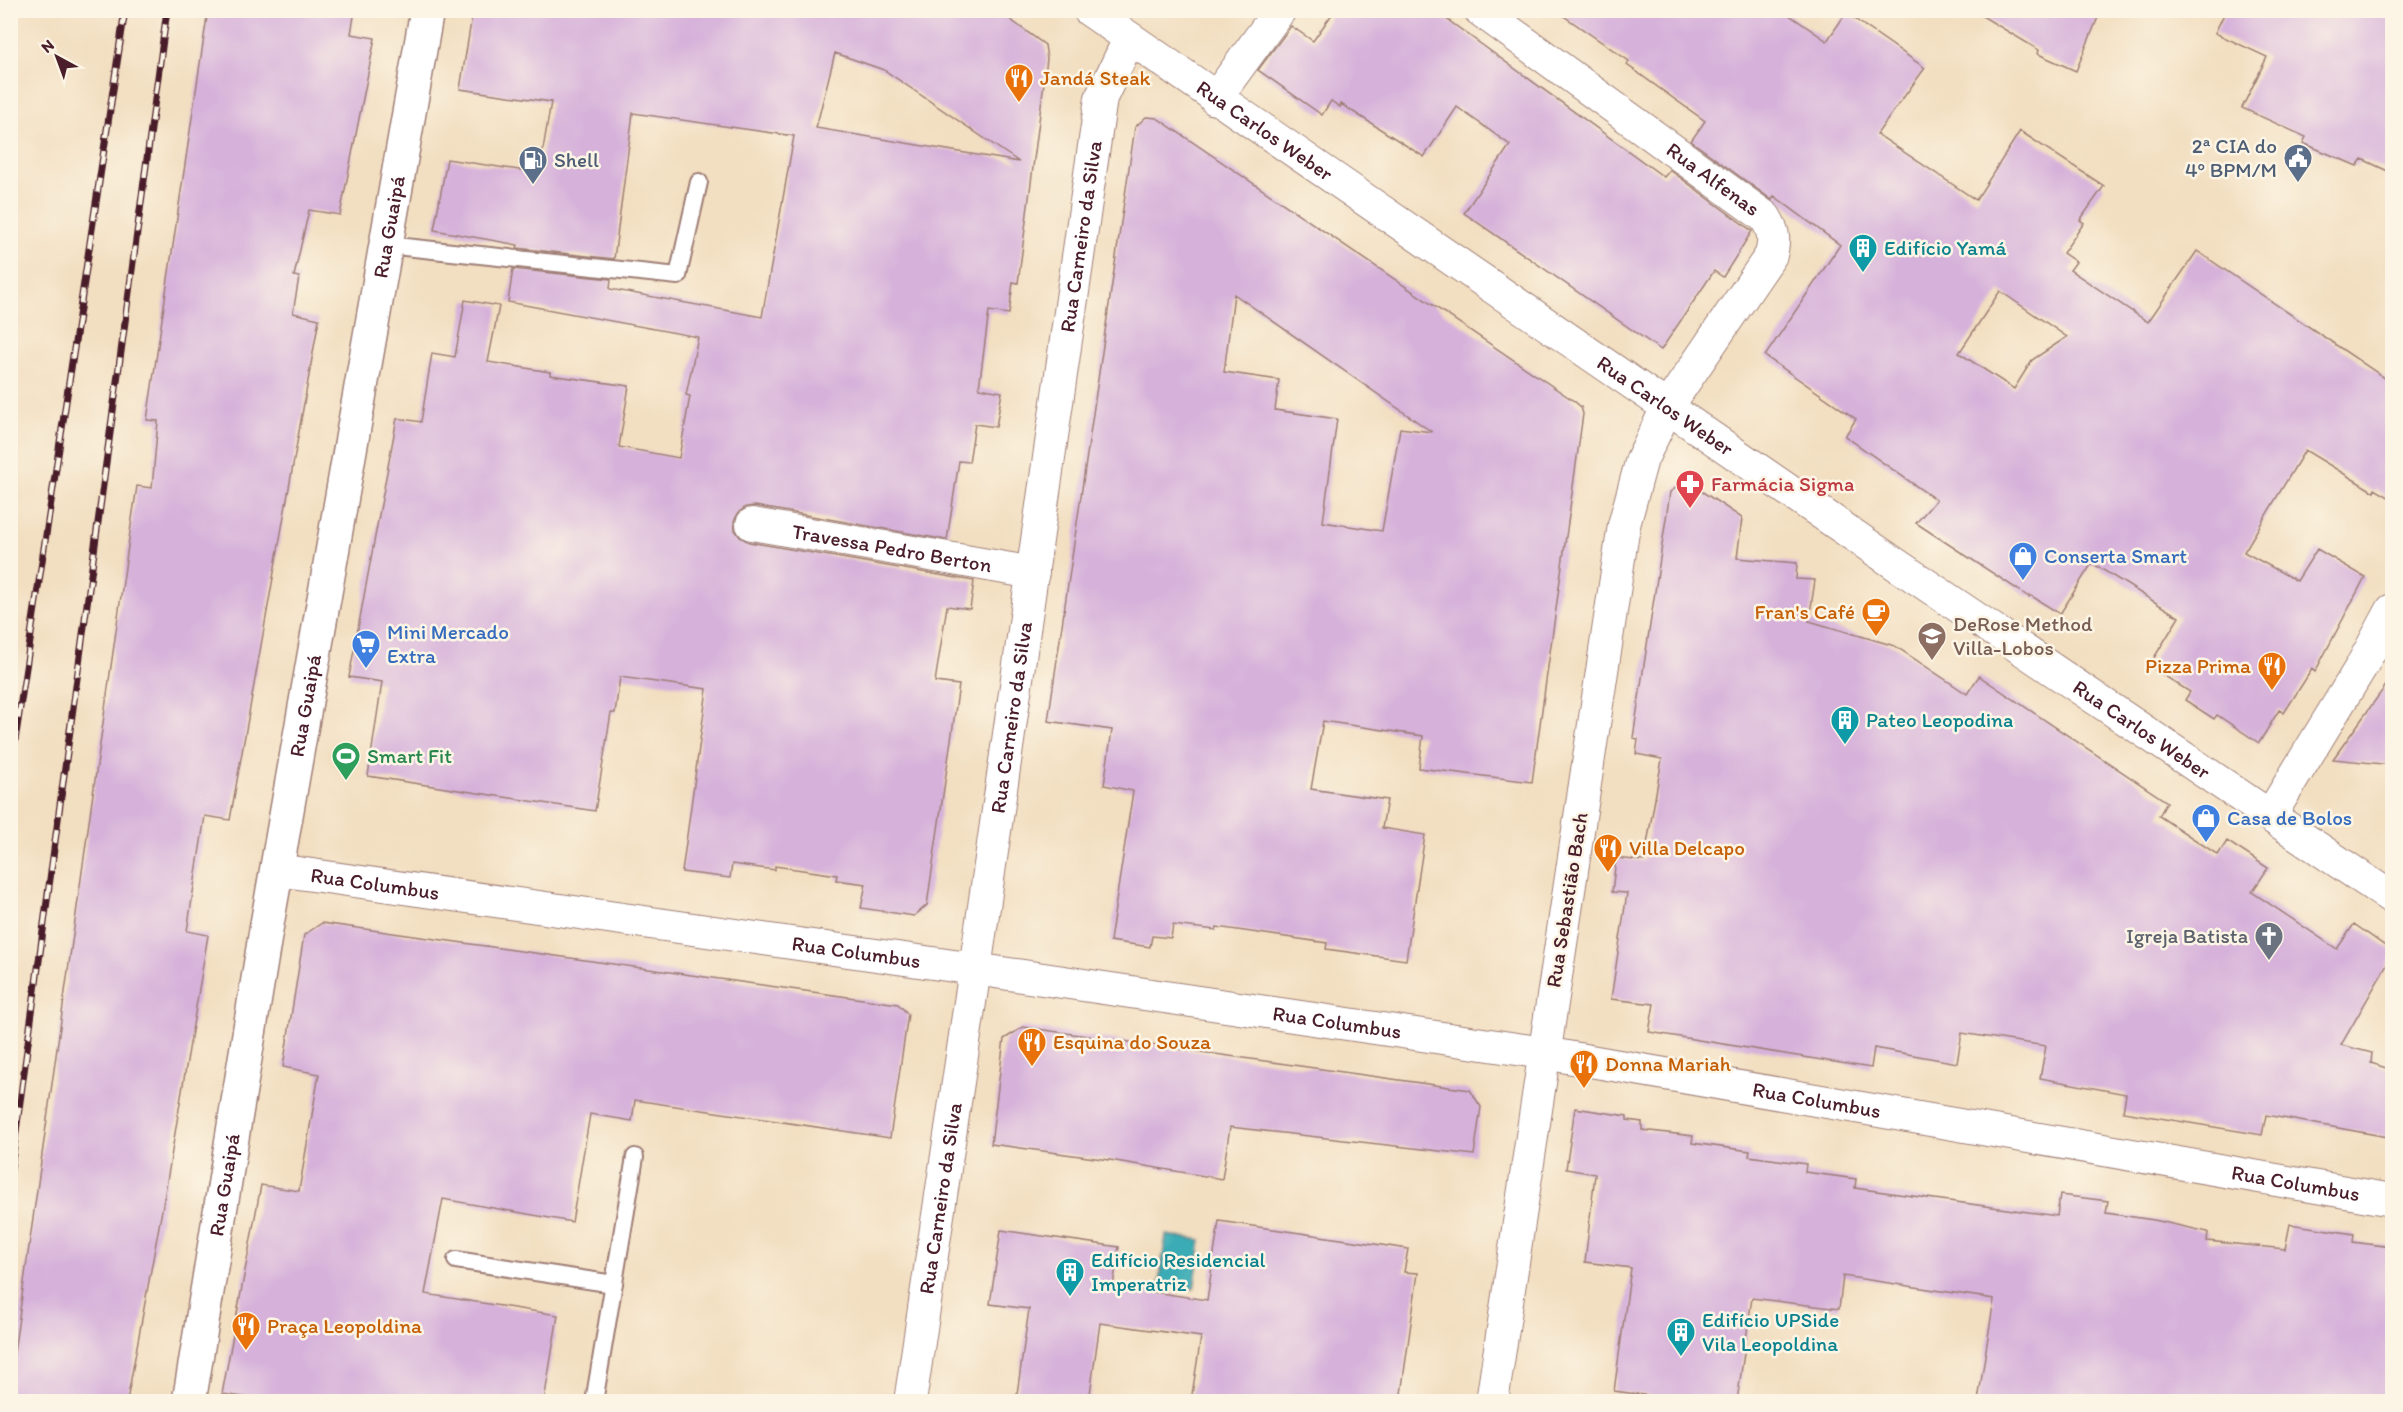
<svg xmlns="http://www.w3.org/2000/svg" width="2403" height="1412" viewBox="0 0 2403 1412" font-family="Itim,sans-serif">
	<rect width="100%" height="100%" fill="#fcf5e5"/>
	<filter id="ink" filterUnits="userSpaceOnUse"><feTurbulence type="fractalNoise" baseFrequency=".0167" numOctaves="2"/><feDisplacementMap in="SourceGraphic" scale="12" xChannelSelector="R" yChannelSelector="G"/><feConvolveMatrix kernelMatrix="1 2 1 2 8 2 1 2 1" color-interpolation-filters="sRGB"/></filter>
	<filter id="wash" filterUnits="userSpaceOnUse"><feTurbulence type="fractalNoise" baseFrequency=".008" numOctaves="4" result="noise"/><feDisplacementMap in="SourceGraphic" scale="24" xChannelSelector="R" yChannelSelector="G"/><feGaussianBlur stdDeviation="1.35" result="paint"/><feColorMatrix in="noise" values="0 0 0 0 0 0 0 0 0 0 0 0 0 0 0 0 0 1.4 0 .05"/><feComposite in="paint" operator="in"/></filter>
	<g filter="url(#wash)">
		<rect width="100%" height="100%" fill="#f2dec0"/>
		<path fill="#3bacb5" stroke="#426670" stroke-width="1.5" d="M1166,1235l35,5 -7,49 -35,-5z"/>
		<g id="blocks">
			<path fill="#d6b1da" fill-rule="evenodd" d="M208,10h147l-4,24 24,4 -35,177 -31,-5 -15,66 5,1 -6,36 26,6 -89,501 -25,-4 -18,115 21,4 -44,264 -37,202h-117v-20l119,-842 8,-53 15,2 6,-67 -11,-1z
				M473,10h524l48,35 2,14 -29,224 -5,-1 -4,32 -20,-3 -10,77 23,4 -6,35 -21,-3 -6,38 -10,-1 -12,79 -192,-34 -9,1 -7,5 -5,9 1,9 5,7 9,5 225,39 -4,28 -23,-3 -12,76 24,3 -32,220 -13,11 -53,-8 5,-24 -30,-4 1,-5 -62,-9v4l-43,-6 -2,14 -48,-6 25,-183 -87,-12 -5,36h-4l-16,98 -227,-35 14,-94 -33,-5 48,-259 24,4 11,-69 23,4 10,-57 34,6 -11,56 62,10v3l79,11 -10,61 60,11 11,-62 -4,-1 12,-58 -190,-35 5,-33 98,10 -1,10 152,28 32,-181 -161,-23 -19,146 -97,-11 1,-3 -84,-15 13,-71 92,14 12,-71 -91,-13zM835,53l49,17 135,92 -203,-34z
				M1335,10h99l230,167 6,-7 82,61 -29,46 -9,-6 -53,79 -197,-137 46,-68 -53,-38 -33,50 -83,-53 -1,3 -9,-6 -9,14 -64,-45 33,-44 22,15z
				M1555,10h227l45,31 19,-28 79,55 -48,66 99,66 44,-69 84,55 -24,34 4,3 -21,30 13,9 -6,8 78,52 49,-71 195,132v116l-17,-10 -1,3 -69,-42 -61,102 53,29 20,-32 48,28 -50,95 -3,-3 -28,44 -5,-3 -20,33 -42,-28 -3,4 -29,-19 5,-8 -41,-26 30,-49 -87,-54 -32,51 -30,-19 -1,2 -113,-74 20,-23 -91,-64 11,-17 -91,-63 75,-111 -66,-49 -2,4 -81,-59 14,-20 -78,-56 2,-4zM2000,291l67,46 -35,23 -18,29 -55,-36z
				M1972,10h129l-25,61 -38,-17 1,-4z
				M2226,10h143l23,10v153l-30,-14 -5,7 -54,-23 3,-6 -64,-29 25,-51 -52,-24z
				M1146,117l11,1 417,283 7,6 2,7 -51,368 -113,-14 4,-32 -100,-15 -12,68 76,11 -5,28 43,7 -19,125 -80,-11 1,-6 -110,-16 -1,3 -43,-5 -2,13 -19,-2 -2,11 -40,-6 23,-150 -29,-6 8,-55 -64,-9 87,-594zM1234,294l198,138 -32,-4 -18,103 -59,-9 14,-103 -62,-9 4,-30 -55,-8z
				M1686,481l56,37 -5,40 60,5 -1,16 19,1 -6,41 86,25 72,48 12,-18 188,126 -8,14 59,39 9,-14 41,27 -16,24 85,57 17,-25 38,27v5l-51,89 31,8 -1,10 21,7v38l-4,29 -122,-22 -4,20 -139,-23 3,-18 -86,-16 6,-32 -84,-13 -5,30 -83,-15 -3,20 -222,-36 5,-28 -43,-5 16,-106 -15,-1 4,-34 28,3 18,-102 -26,-5 2,-15 -5,-1 37,-246z
				M2392,677v88l-59,-6z
				M322,923l576,81 10,10 -18,124 -255,-38 -3,21 -42,-7 -18,108 -129,-23 -18,95 133,21 -14,86h-272l-50,-7 39,-209 38,6 20,-117 -36,-7 21,-132z
				M1023,1027l447,63 11,17 -7,48 -244,-28 -8,52 -112,-19 -119,-16 13,-105z
				M1575,1108l52,8v4l15,2v8l51,6 -1,7 58,8 -1,5 57,8 -1,8 51,7 -1,9 202,28 3,-21 48,6 -2,12 48,7 54,12 -1,9 78,8 5,-25 64,10 -1,8 39,5v154h-414l16,-102 -151,-23 -4,33 -87,-11 -15,103h-48l-75,-10 17,-123 -46,-6 10,-88 -29,-5z
				M1219,1221l189,28 -4,23 14,1 -18,128h-209l10,-64 -101,-14 -11,78h-73l13,-92 -39,-5 11,-74 118,17 -6,39 94,14z"/>
		</g>
	</g>
	<g filter="url(#ink)">
		<use href="#blocks" fill-opacity="0" stroke="#9e7e76" stroke-width="1.5"/>
		<g fill="none" stroke-linecap="round" stroke-linejoin="round">
			<g stroke="#9e7e76" stroke-width="20">
				<path id="service" d="M386,245l292,31 21,-94
					M456,1260l158,24
					M594,1402l41,-245"/>
			</g>
			<g stroke="#9e7e76" stroke-width="34">
				<g id="minor">
					<path id="s1" d="M1089,10l808,555 495,333"/>
					<path id="s2" d="M1480,10l285,207c9,14 10,22 6,38l-103,151 -26,53 -18,66 -132,877"/>
					<path d="M1215,99l65,-89"/>
					<path id="s3" d="M752,524l281,49"/>
					<path d="M2270,816l91,-149 31,-57"/>
					<path id="s4" d="M277,870l698,99 569,84 848,147"/>
					<path id="s5" d="M910,1402l65,-433 126,-871 28,-59"/>
				</g>
			</g>
			<g stroke="#9e7e76" stroke-width="36">
				<g id="secondary">
					<path id="s6" d="M189,1402l77,-472 161,-920"/>
				</g>
			</g>
			<use href="#service" stroke="#fff" stroke-width="16"/>
			<use href="#minor" stroke="#fff" stroke-width="32"/>
			<use href="#secondary" stroke="#fff" stroke-width="33"/>
			<g stroke="#4a1f2b" stroke-width="7">
				<path id="rail" d="M10,774l115,-764
					M10,1176l157,-1166"/>
			</g>
			<use href="#rail" stroke="#fcf5e5" stroke-width="4.5" stroke-dasharray="14" stroke-linecap="butt"/>
		</g>
	</g>
	<defs>
		<g id="restaurant-pin" transform="scale(1.5)"><path d="M0 17L-7.5 6A9.5 9.5 0 1 1 7.5 6Z" fill="#e8710a" stroke="#fcf5e5"/><path d="M-5-6h1v4h1v-4h1v4h1v-4h1v5L-1.5 .5V6h-2V.5L-5-1ZM5-6V6H3V1.5H1.5Q1.5-4 5-6Z" fill="#fff"/></g>
		<g id="civic-pin" transform="scale(1.5)"><path d="M0 17L-7.5 6A9.5 9.5 0 1 1 7.5 6Z" fill="#5c6f8a" stroke="#fcf5e5"/><path d="M-.6-6.5H3V-4.5H.6V-3L4-1V1h2V6H-6V1h2V-1L-.6-3ZM-1.2 2.5V6h2.4V2.5Z" fill="#fff"/></g>
		<g id="fuel-pin" transform="scale(1.5)"><path d="M0 17L-7.5 6A9.5 9.5 0 1 1 7.5 6Z" fill="#5c6f8a" stroke="#fcf5e5"/><path d="M-5.5-6h7V0h2V4h1.3V-2.5L3-4.5l.8-.8L6-3V5H2.5V1h-1V6h-7ZM-4.2-4.7v3.2H.2V-4.7Z" fill="#fff"/></g>
		<g id="building-pin" transform="scale(1.5)"><path d="M0 17L-7.5 6A9.5 9.5 0 1 1 7.5 6Z" fill="#0f9aa8" stroke="#fcf5e5"/><path d="M-4-6H4V6H1V3H-1V6H-4ZM-2.5-4.3h1.7v1.8h-1.7ZM.8-4.3h1.7v1.8H.8ZM-2.5-1h1.7V.8h-1.7ZM.8-1h1.7V.8H.8Z" fill="#fff"/></g>
		<g id="pharmacy-pin" transform="scale(1.5)"><path d="M0 17L-7.5 6A9.5 9.5 0 1 1 7.5 6Z" fill="#e0444e" stroke="#fcf5e5"/><path d="M-2-6h4v4h4v4h-4v4h-4v-4h-4v-4h4Z" fill="#fff"/></g>
		<g id="shop-pin" transform="scale(1.5)"><path d="M0 17L-7.5 6A9.5 9.5 0 1 1 7.5 6Z" fill="#3f7fe0" stroke="#fcf5e5"/><path d="M-5-2.5h2.3a2.7 3.5 0 0 1 5.4 0H5L5.5 6h-11ZM-1.5-2.5h3a1.5 2.3 0 0 0-3 0Z" fill="#fff"/></g>
		<g id="cafe-pin" transform="scale(1.5)"><path d="M0 17L-7.5 6A9.5 9.5 0 1 1 7.5 6Z" fill="#e8710a" stroke="#fcf5e5"/><path d="M-5.5-4.5H6V0H3Q3 3.5 0 3.5H-2.5Q-5.5 3.5-5.5 0ZM3-3.2v2h1.7v-2ZM-6 4.5H4V6H-6Z" fill="#fff"/></g>
		<g id="university-pin" transform="scale(1.5)"><path d="M0 17L-7.5 6A9.5 9.5 0 1 1 7.5 6Z" fill="#8d6e63" stroke="#fcf5e5"/><path d="M0-5L7-2L0 1L-7-2ZM-4 1L0 2.5L4 1V4Q0 6-4 4Z" fill="#fff"/></g>
		<g id="supermarket-pin" transform="scale(1.5)"><path d="M0 17L-7.5 6A9.5 9.5 0 1 1 7.5 6Z" fill="#3f7fe0" stroke="#fcf5e5"/><path d="M-6-5.5h2.5l.6 2H6L4.5 2H-2.5L-4.4-4H-6ZM-1.5 3.2a1.3 1.3 0 1 0 .1 0ZM3 3.2a1.3 1.3 0 1 0 .1 0Z" fill="#fff"/></g>
		<g id="stadium-pin" transform="scale(1.5)"><path d="M0 17L-7.5 6A9.5 9.5 0 1 1 7.5 6Z" fill="#2e9e5b" stroke="#fcf5e5"/><path d="M0-5a6.5 5 0 1 0 0 10a6.5 5 0 1 0 0-10ZM-3.5-1.8h7v3.6h-7Z" fill="#fff"/></g>
		<g id="church-pin" transform="scale(1.5)"><path d="M0 17L-7.5 6A9.5 9.5 0 1 1 7.5 6Z" fill="#6b7280" stroke="#fcf5e5"/><path d="M-1.2-6h2.4v3.5h3.3v2.4h-3.3V6h-2.4V-.1h-3.3v-2.4h3.3Z" fill="#fff"/></g>
	</defs>
	<g fill-rule="evenodd">
		<use href="#restaurant-pin" x="1019" y="78"/>
		<use href="#civic-pin" x="2298" y="158"/>
		<use href="#fuel-pin" x="533" y="160"/>
		<use href="#building-pin" x="1863" y="248"/>
		<use href="#pharmacy-pin" x="1690" y="484"/>
		<use href="#shop-pin" x="2023" y="556"/>
		<use href="#cafe-pin" x="1876" y="612"/>
		<use href="#university-pin" x="1932" y="636"/>
		<use href="#supermarket-pin" x="366" y="644"/>
		<use href="#restaurant-pin" x="2272" y="666"/>
		<use href="#building-pin" x="1845" y="720"/>
		<use href="#stadium-pin" x="346" y="756"/>
		<use href="#shop-pin" x="2206" y="818"/>
		<use href="#restaurant-pin" x="1608" y="848"/>
		<use href="#church-pin" x="2269" y="936"/>
		<use href="#restaurant-pin" x="1032" y="1042"/>
		<use href="#restaurant-pin" x="1584" y="1064"/>
		<use href="#building-pin" x="1070" y="1272"/>
		<use href="#restaurant-pin" x="246" y="1326"/>
		<use href="#building-pin" x="1681" y="1332"/>
	</g>
	<g text-anchor="middle" stroke-width="5" stroke-linejoin="round" paint-order="stroke">
		<g font-size="21" fill="#c56008" stroke="#fcf5e5" text-anchor="start">
			<text x="1040" y="85">Jandá Steak</text>
			<text x="1855" y="619" text-anchor="end">Fran's Café</text>
			<text x="2251" y="673" text-anchor="end">Pizza Prima</text>
			<text x="1629" y="855">Villa Delcapo</text>
			<text x="1053" y="1049">Esquina do Souza</text>
			<text x="1605" y="1071">Donna Mariah</text>
			<text x="267" y="1333">Praça Leopoldina</text>
		</g>
		<g font-size="21" fill="#4a1f2b" stroke="#fcf5e5">
			<text dy="7" stroke="none"><textPath href="#s1" startOffset="213">Rua Carlos Weber</textPath></text>
			<text dy="7" stroke="none"><textPath href="#s2" startOffset="288">Rua Alfenas</textPath></text>
			<text dy="7" stroke="none"><textPath href="#s6" startOffset="1192">Rua Guaipá</textPath></text>
			<text dy="7" stroke="none"><textPath href="#s5" startOffset="1178">Rua Carneiro da Silva</textPath></text>
			<text dy="7" stroke="none"><textPath href="#s1" startOffset="699">Rua Carlos Weber</textPath></text>
			<text dy="7" stroke="none"><textPath href="#s3" startOffset="142">Travessa Pedro Berton</textPath></text>
			<text dy="7" stroke="none"><textPath href="#s6" startOffset="706">Rua Guaipá</textPath></text>
			<text dy="7" stroke="none"><textPath href="#s5" startOffset="692">Rua Carneiro da Silva</textPath></text>
			<text dy="7" stroke="none"><textPath href="#s1" startOffset="1275">Rua Carlos Weber</textPath></text>
			<text dy="7" stroke="none"><textPath href="#s4" startOffset="99">Rua Columbus</textPath></text>
			<text transform="translate(1567 900) rotate(-81)" y="7">Rua Sebastião Bach</text>
			<text dy="7" stroke="none"><textPath href="#s4" startOffset="585">Rua Columbus</textPath></text>
			<text dy="7" stroke="none"><textPath href="#s4" startOffset="1071">Rua Columbus</textPath></text>
			<text dy="7" stroke="none"><textPath href="#s4" startOffset="1557">Rua Columbus</textPath></text>
			<text dy="7" stroke="none"><textPath href="#s4" startOffset="2043">Rua Columbus</textPath></text>
			<text dy="7" stroke="none"><textPath href="#s6" startOffset="220">Rua Guaipá</textPath></text>
			<text dy="7" stroke="none"><textPath href="#s5" startOffset="206">Rua Carneiro da Silva</textPath></text>
		</g>
		<g font-size="21" fill="#4e5e75" stroke="#fcf5e5" text-anchor="end">
			<text x="2277" y="153">2ª CIA do<tspan x="2277" dy="24">4º BPM/M</tspan></text>
			<text x="554" y="167" text-anchor="start">Shell</text>
		</g>
		<g font-size="21" fill="#0d838f" stroke="#fcf5e5" text-anchor="start">
			<text x="1884" y="255">Edifício Yamá</text>
			<text x="1866" y="727">Pateo Leopodina</text>
			<text x="1091" y="1267">Edifício Residencial<tspan x="1091" dy="24">Imperatriz</tspan></text>
			<text x="1702" y="1327">Edifício UPSide<tspan x="1702" dy="24">Vila Leopoldina</tspan></text>
		</g>
		<g font-size="21" fill="#be3a42" stroke="#fcf5e5" text-anchor="start">
			<text x="1711" y="491">Farmácia Sigma</text>
		</g>
		<g font-size="21" fill="#366cbe" stroke="#fcf5e5" text-anchor="start">
			<text x="2044" y="563">Conserta Smart</text>
			<text x="387" y="639">Mini Mercado<tspan x="387" dy="24">Extra</tspan></text>
			<text x="2227" y="825">Casa de Bolos</text>
		</g>
		<g font-size="21" fill="#785e54" stroke="#fcf5e5" text-anchor="start">
			<text x="1953" y="631">DeRose Method<tspan x="1953" dy="24">Villa-Lobos</tspan></text>
		</g>
		<g font-size="21" fill="#27864d" stroke="#fcf5e5" text-anchor="start">
			<text x="367" y="763">Smart Fit</text>
		</g>
		<g font-size="21" fill="#5b616d" stroke="#fcf5e5" text-anchor="end">
			<text x="2248" y="943">Igreja Batista</text>
		</g>
	</g>
	<rect width="2403" height="1412" fill="none" stroke="#fcf5e5" stroke-width="36"/>
	<g transform="translate(57 57) rotate(319)" stroke="#fcf5e5" stroke-width="4.5" paint-order="stroke">
	<path d="M0-4.5L10 22L0 15L-10 22Z" fill="#4a1f2b"/>
	<text y="-9" font-size="16" font-weight="bold" text-anchor="middle" fill="#4a1f2b">N</text>
	</g>
</svg>
